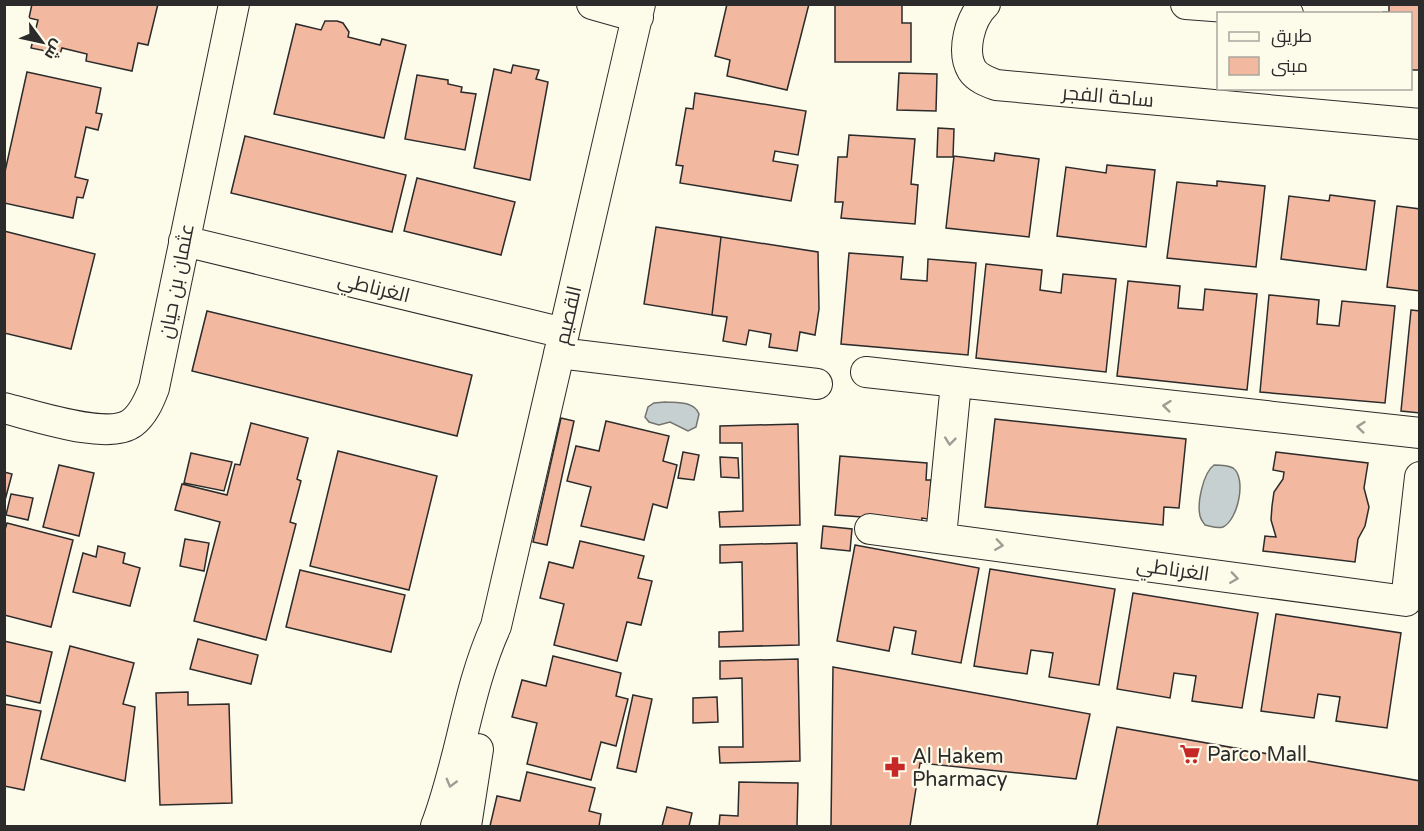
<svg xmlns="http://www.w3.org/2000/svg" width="1424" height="831" viewBox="0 0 1424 831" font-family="'Varela Round',Cairo,sans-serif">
	<rect width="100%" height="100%" fill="#fdfbea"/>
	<path fill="#c7d0d0" stroke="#74746e" stroke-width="1.5" d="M665,402c13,1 29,-1 34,12l-3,13 -8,4 -18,-9 -11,3 -10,-3 -4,-5 3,-10 6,-4z
		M1214,465c6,0 14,0 19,3 14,10 5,52 -10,59 -6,2 -12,-1 -18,-2 -2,-3 -4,-5 -5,-9 -3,-13 3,-43 14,-51z"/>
	<path fill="#f2b8a0" stroke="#2b2b2b" stroke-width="1.5" d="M32,4h126l-10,41 -10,-2 -6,28 -46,-10 1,-7 -25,-6 -2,6 -29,-6 7,-28 -9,-2z
		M727,4h82l-22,86 -60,-14 3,-16 -15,-4z
		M835,4h67v19h9v39h-76z
		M1389,4h31v66h-10v-56h-27v-2h6z
		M325,21h12l6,2 6,9 -1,5 32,8 2,-6 24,6 -22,93 -110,-24 22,-90 25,6z
		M513,65l26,5 -3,9 12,3 -18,98 -56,-12 20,-99 17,4z
		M27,72l74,16 -5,25 6,1 -4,16 -12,-3 -11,50 13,3 -5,18 -6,-1 -4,21 -69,-15v-27z
		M899,73l38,1 -1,37 -39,-1z
		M417,75l31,5v4l14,3 -1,5 15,2 -11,56 -60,-11z
		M695,93l111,18 -8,44 -23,-4 -2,10 25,4 -7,36 -111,-18 3,-17 -7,-1 10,-57 7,1z
		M938,128l16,1 -1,28h-16z
		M849,135l66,4 -4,45 7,1 -3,39 -74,-6 2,-16h-8l3,-45h9z
		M245,136l161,39 -14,57 -161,-39z
		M995,153l44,6 -10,78 -83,-9 8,-72 40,5z
		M1107,165l48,5 -9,77 -89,-11 9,-69 40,6z
		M417,178l98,24 -14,53 -97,-24z
		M1217,181l48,5 -9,81 -89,-9 10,-76 40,4z
		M1330,195l45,6 -9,69 -85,-11 8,-63 40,5z
		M1397,206l23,3v82l-33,-4z
		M656,227l65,10 -9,78 -68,-11z
		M4,231l91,23 -24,95 -67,-16z
		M721,237l97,15 1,57 -4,26 -15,-3 -3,19 -28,-4 2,-13 -22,-4 -3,15 -23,-4 4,-24 -15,-2z
		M849,253l54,4 -2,22 26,2 1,-22 48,4 -8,92 -127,-11z
		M986,264l56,6 -2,20 21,3 2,-19 53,5 -10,93 -130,-14z
		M1128,281l52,5 -2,22 25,2 2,-21 52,5 -10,96 -130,-14z
		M1269,295l50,5 -2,24 22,2 3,-25 53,5 -10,97 -125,-11z
		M1411,310l9,1v102l-19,-2z
		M207,311l265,64 -15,61 -265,-65z
		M561,418l13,3 -27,124 -14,-3z
		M995,419l191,20 -7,69 -15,-1 -1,18 -178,-18z
		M606,421l63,15 -6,25 14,4 -10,43 -14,-4 -9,36 -63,-14 10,-39 -24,-6 9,-35 23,5z
		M251,423l57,15 -11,41 4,2 -11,41 6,2 -30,116 -72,-19 26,-99 -45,-12 7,-26 45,11 8,-31 5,1z
		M798,424l2,101 -80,2 -1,-15 24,-1 -1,-68h-22v-17z
		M338,451l99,25 -28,114 -99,-24z
		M683,452l16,3 -5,25 -16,-2z
		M1276,452l92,11 -4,25 5,19 -4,19 -7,13 -3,23 -92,-11 2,-15 11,1 -5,-17 1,-14 2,-14 9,-13 1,-7 -11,-2z
		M191,453l41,9 -8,29 -40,-8z
		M840,456l87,7 -1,17h5l-3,39 -6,-1 -1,10 -44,-10 -42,-3z
		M720,457l18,1 1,20 -18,-1z
		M59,465l35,8 -15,63 -36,-9z
		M4,472l8,2 -8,30z
		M11,494l22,4 -5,22 -22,-5z
		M7,523l66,17 -22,87 -47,-12v-82z
		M823,526l29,3 -2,22 -29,-3z
		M185,539l24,4 -5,28 -24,-5z
		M580,541l64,15 -6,22 14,3 -11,44 -14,-3 -10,39 -63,-16 10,-41 -24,-6 9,-36 24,6z
		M797,543l2,102 -80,2v-15l24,-1 -1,-69 -22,1v-18z
		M855,545l124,23 -18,95 -49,-9 4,-23 -22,-4 -5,24 -52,-10z
		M98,546l27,7 -2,10 17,5 -10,38 -57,-14 10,-39 13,4z
		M990,569l125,20 -16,96 -50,-8 4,-24 -22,-3 -4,24 -53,-8z
		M300,570l105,25 -14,57 -105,-25z
		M1133,593l125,20 -16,95 -50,-7 4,-25 -22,-3 -4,25 -53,-9z
		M1276,614l125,19 -14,95 -51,-7 4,-24 -22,-3 -4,24 -53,-7z
		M198,639l60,16 -7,29 -61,-15z
		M4,641l48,11 -12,51 -36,-8z
		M70,646l64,17 -11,41 12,3 -10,74 -84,-22z
		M553,656l68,17 -5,23 12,3 -12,47 -15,-4 -10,38 -64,-16 10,-41 -25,-6 10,-37 24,6z
		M798,659l2,102 -80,2 -1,-16h24l-1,-69 -22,1v-18z
		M833,667l257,47 -14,65 -156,-16 -10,63h-79z
		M188,692v13l41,-1 3,99 -72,2 -4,-112z
		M633,695l19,4 -16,73 -19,-4z
		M717,697l1,25 -25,1v-25z
		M4,704l37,7 -17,79 -20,-4z
		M1117,727l303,54v45h-323z
		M527,772l68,16 -6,23 12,3 -2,12h-109l7,-30 23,5z
		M739,782l59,1 -1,43h-78l1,-11 18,1z
		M667,807l25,6 -3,13h-27z"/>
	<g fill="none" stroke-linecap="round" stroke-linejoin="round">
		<g stroke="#2b2b2b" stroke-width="32">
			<path id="street" d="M592,4l46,13
				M985,4c-15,14 -24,47 -13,66 5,8 16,12 24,15l424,39
				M1186,4l94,7 8,3
				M184,241l380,92
				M559,353l258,31
				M866,372l554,61
				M4,408c29,7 104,33 128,15 11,-8 17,-22 22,-35l80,-384
				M870,529l536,72 14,-124
				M941,537l15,-154
				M436,826c25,-65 31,-136 60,-200l144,-622
				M466,826l12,-77"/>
		</g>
		<use href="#street" stroke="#fdfbea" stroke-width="30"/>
	</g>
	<defs><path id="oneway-chevron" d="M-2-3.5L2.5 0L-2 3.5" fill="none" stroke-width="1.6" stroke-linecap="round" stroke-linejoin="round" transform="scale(1.5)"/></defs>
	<g stroke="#9e9d94">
		<use href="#oneway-chevron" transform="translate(1167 406) rotate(-174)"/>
		<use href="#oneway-chevron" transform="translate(1361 427) rotate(-174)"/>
		<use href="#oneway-chevron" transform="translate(950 441) rotate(96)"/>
		<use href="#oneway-chevron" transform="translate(999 545) rotate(8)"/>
		<use href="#oneway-chevron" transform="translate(1234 578) rotate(8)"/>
		<use href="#oneway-chevron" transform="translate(451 783) rotate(105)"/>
	</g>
	<defs>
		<g id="supermarket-bare" transform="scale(1.62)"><path d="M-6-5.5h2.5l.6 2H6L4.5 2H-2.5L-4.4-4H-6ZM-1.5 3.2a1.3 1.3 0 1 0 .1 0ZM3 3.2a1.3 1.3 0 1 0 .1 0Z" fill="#c62828" stroke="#fdfbea" stroke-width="2.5" paint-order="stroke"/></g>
		<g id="pharmacy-bare" transform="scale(1.62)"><path d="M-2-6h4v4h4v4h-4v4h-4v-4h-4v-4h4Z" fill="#c62828" stroke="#fdfbea" stroke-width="2.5" paint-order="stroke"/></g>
	</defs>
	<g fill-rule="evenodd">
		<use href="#supermarket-bare" x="1190" y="754"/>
		<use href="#pharmacy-bare" x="895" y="767"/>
	</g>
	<g text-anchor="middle" stroke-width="4.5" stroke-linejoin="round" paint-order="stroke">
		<g font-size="20" fill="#2b2b2b" stroke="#fdfbea">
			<text transform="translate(1108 96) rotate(5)" y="7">ساحة الفجر</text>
			<text transform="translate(176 281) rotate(-79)" y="7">عثمان بن حيان</text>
			<text transform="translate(374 287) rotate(14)" y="7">الغرناطي</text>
			<text transform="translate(568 315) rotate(-77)" y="7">القصيم</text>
			<text transform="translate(1173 569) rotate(8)" y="7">الغرناطي</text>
		</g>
		<g font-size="20" fill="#2b2b2b" stroke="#fdfbea" text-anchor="start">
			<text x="1207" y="761">Parco Mall</text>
			<text x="912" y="763">Al Hakem<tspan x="912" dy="23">Pharmacy</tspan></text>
		</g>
	</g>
	<rect width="1424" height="831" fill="none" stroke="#2b2b2b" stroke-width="12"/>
	<rect x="1217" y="12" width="195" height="78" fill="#fdfbea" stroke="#a9a89e" stroke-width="1.5"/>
	<rect x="1229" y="32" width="30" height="9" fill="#fdfbea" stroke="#a9a89e" stroke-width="1.5"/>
	<text x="1271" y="42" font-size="18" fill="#2b2b2b">طريق</text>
	<rect x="1229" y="57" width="30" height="18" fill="#f2b8a0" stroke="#a9a89e" stroke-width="1.5"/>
	<text x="1271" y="72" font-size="18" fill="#2b2b2b">مبنى</text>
	<g transform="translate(42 42) rotate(123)" stroke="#fdfbea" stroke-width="4.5" paint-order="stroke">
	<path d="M0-4.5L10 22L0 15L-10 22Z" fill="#2b2b2b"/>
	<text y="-9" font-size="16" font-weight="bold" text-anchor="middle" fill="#2b2b2b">ش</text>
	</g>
</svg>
